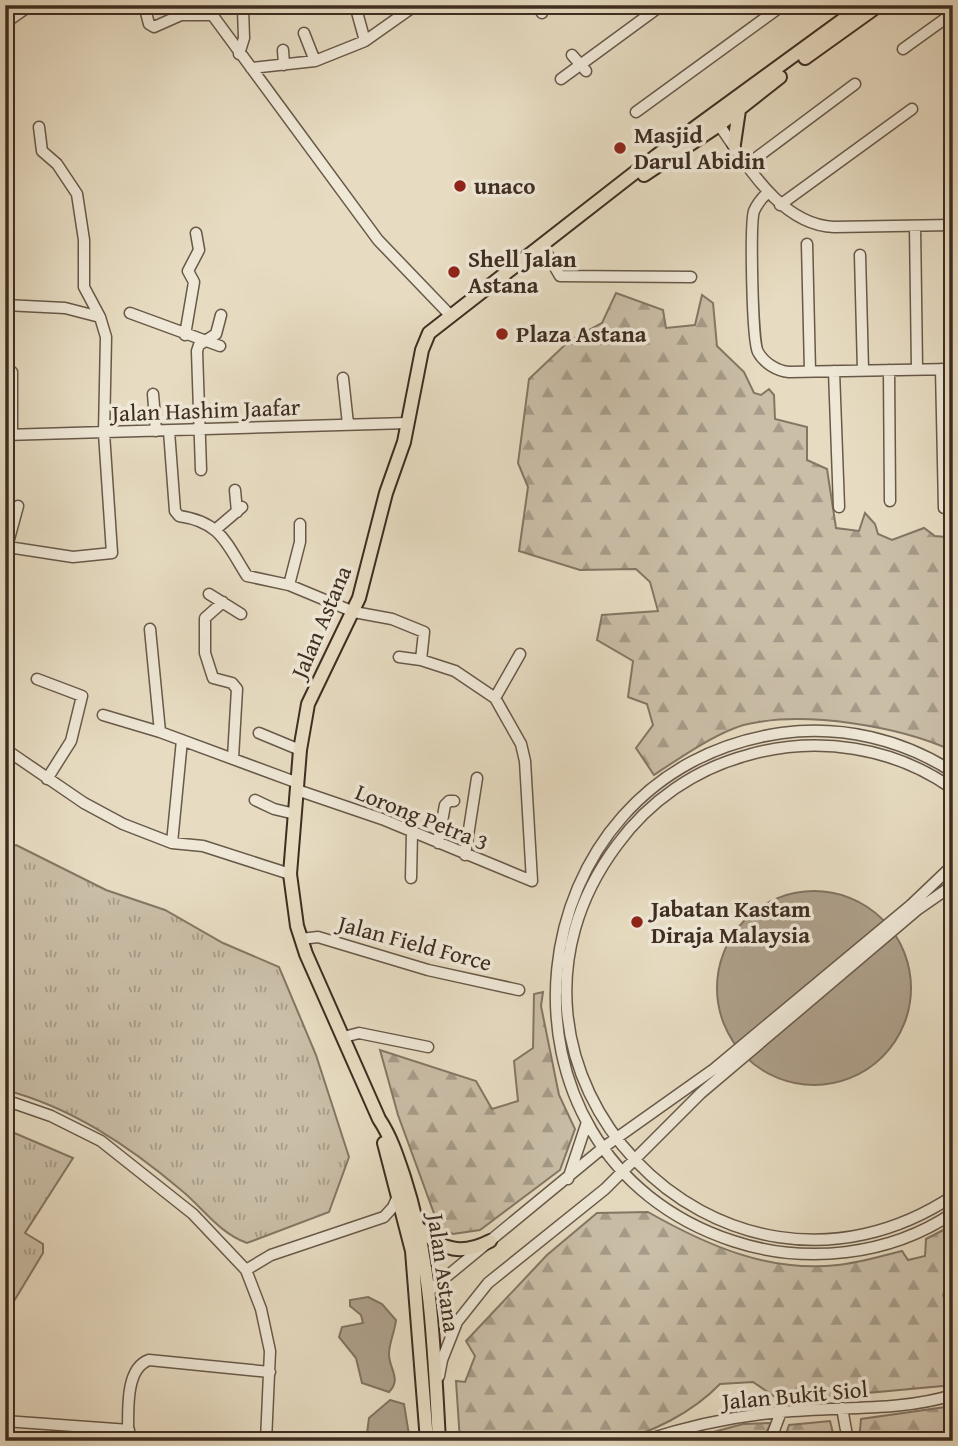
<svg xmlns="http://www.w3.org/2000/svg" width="958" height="1446" viewBox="0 0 958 1446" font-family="'Gentium Book Plus',serif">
	<defs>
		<pattern id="grass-tufts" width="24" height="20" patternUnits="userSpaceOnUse" patternTransform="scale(1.75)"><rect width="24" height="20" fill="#cabea7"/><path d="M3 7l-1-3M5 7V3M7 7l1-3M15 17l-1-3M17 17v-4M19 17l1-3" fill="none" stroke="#a59b88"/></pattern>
		<pattern id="forest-firs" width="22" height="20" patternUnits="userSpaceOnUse" patternTransform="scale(1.75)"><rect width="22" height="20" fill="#cabea7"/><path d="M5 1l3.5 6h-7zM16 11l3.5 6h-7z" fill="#a59b88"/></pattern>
	</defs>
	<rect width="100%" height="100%" fill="#e7dcc2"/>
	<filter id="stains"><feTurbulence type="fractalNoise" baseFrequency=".00286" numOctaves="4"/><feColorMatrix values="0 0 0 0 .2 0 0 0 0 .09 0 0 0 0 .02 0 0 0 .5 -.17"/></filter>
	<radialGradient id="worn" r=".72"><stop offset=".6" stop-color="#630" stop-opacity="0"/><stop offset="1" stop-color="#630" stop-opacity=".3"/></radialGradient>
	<path fill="url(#grass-tufts)" stroke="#847664" stroke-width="2" d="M16,845l90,45 59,20 58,33 56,24 37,88 33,102 -20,55 -82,31c-28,-10 -44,-35 -66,-53 -52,-44 -110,-83 -176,-100v-240z
		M5,1129l68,29 -48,75 18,11v9l-38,63z"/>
	<path fill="url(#forest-firs)" stroke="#847664" stroke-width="2" d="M616,293l47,17 3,18 29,-3 7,-30 11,8 4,43 27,26 10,21 7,2 8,-6 5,6 1,24 32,8v33l20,9 9,59 23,3 6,-18 10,11 3,10 14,6 32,-12 11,8 11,1 2,10h5v204c-54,-25 -147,-40 -205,-27 -28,6 -70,35 -94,51l-18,-27 17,-23 -6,-21 -19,-7 5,-36 -36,-21 5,-25 56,-4 -8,-29 -14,-13 -56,1 -61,-19 9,-64 -10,-24 11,-84 40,-38 33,-18z
		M543,992l-2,14 18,89 16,34 -15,41 -80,60 -27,4 -14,-7 -41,-112 -18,-65 96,31 16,28 26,-8 -4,-40 19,-13 1,-54z
		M648,1212c58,33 121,61 190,53 21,-2 43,-9 64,-14l6,9 17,-4 1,-17 27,-14v45l-7,40 7,29v46l-172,16 -28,-19 -33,2c-26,27 -71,52 -109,57 -46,5 -104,0 -151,0l-4,-60 9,1 10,-26 -9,-15 81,-86 50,-42z
		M953,1406v35h-94l2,-22z
		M830,1421l5,20h-51l5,-16z
		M771,1423l-9,18h-82l63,-17z"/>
	<path fill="#aea08b" stroke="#817261" stroke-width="2" d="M717 988a97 97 0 1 1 194 0a97 97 0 1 1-194 0Z
		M368,1297l14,7 14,16c-1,11 -7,23 -7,34 0,15 13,25 0,38l-27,-9 -6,-25 -17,-21 3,-10 21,-4 -2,-8 -11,-9v-6z
		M390,1400l14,4 6,37h-44l3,-23z"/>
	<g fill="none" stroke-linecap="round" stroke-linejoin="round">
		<path stroke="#aea08b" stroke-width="12" d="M5,733v12"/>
		<g stroke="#685949" stroke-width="13">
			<path id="minor" d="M144,5l5,19 5,3 27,-12h30
				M205,5l173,235 72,75
				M355,5l10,36
				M537,5l5,8
				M5,23l26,-18
				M304,33l11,28
				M903,49l50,-36
				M283,50l1,15
				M239,54l5,-16 -1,-29
				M572,55l14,16
				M251,68l64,-7 50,-20 51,-36
				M561,79l101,-74
				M636,112l147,-107
				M717,122c28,39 62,103 117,105l119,-2
				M748,164l107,-80
				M767,193c-5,5 -10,11 -13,18 -4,12 -2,131 4,141 6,11 19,19 31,20l164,-3
				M780,205l132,-96
				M915,226l2,142
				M807,244l3,127
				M542,245l18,31 131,1
				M860,255l3,115
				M5,305l60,3 35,9
				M130,313l90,33
				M185,335l9,-53 -6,-11 11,-21 -3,-17
				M941,369l3,139
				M889,370l1,131
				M834,371l5,136
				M12,372v63
				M343,378l5,46
				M153,394l3,37
				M169,431l6,80 4,5c42,6 47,27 68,60l42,9 65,27 38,7 32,13 -3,28 34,11 40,27 25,-44
				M5,435l403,-12
				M201,470l-4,-119 2,-6 17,-11 5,-19
				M235,490l2,22
				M215,530l27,-23
				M8,547l65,10 39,-4 -8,-120 2,-96 -6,-20 -16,-30v-47l-7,-46 -20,-30 -15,-13 -3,-24
				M6,550l12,-44
				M289,585l11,-43v-18
				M209,594l32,20
				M223,602l-18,16v35l8,25 19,5 5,6 -4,69
				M150,629l10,103
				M399,657l22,3
				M37,679l45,17 -11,45 -24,38
				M103,715l57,17 138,51
				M259,733l41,17
				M5,749l79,54 39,21 49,19 31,3 87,28
				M953,772c-51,-33 -112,-47 -171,-39 -272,38 -311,422 -49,508 72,24 156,15 220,-28
				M953,789c-59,-42 -136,-54 -205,-34 -53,14 -99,46 -131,90 -164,220 102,505 336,351
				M297,790l85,29 150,62 -7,-120 -4,-17 -26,-46
				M255,800l19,9 21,5
				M172,843l10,-103
				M438,843l7,-38 4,-4h5
				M465,855l12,-77
				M411,878l1,-46
				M301,939l17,-2 110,33 91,20
				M344,1037l15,-4 69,14
				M5,1100l46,16 50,25 92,73 53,56 15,39 9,42 -4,90
				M568,1179l19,-57
				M246,1270l25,-15 113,-38 9,-10 5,-11
				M953,1280l-4,15 4,19
				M429,1291l175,-144 110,-78 197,-164 42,-40
				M439,1376l3,-16 15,-38 31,-39 117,-94 96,-96 216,-183 36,-25
				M842,1408l6,33
				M5,1421l124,9
				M128,1441c1,-23 -5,-72 21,-81l121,12
				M643,1441c45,-15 91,-25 138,-29 56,-6 117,0 172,-17
				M770,1441l11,-29"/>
		</g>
		<g stroke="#3e2d21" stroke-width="16">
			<path id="major" d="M805,58l74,-53
				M734,144l5,-34
				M644,175l75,-50 61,-48
				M384,1143l28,108 15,190
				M420,1229c22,22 43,26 70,12
				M439,1441c-5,-90 -7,-178 -35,-264 -7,-21 -13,-40 -25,-58l-73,-165 -9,-28 -7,-52 10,-124 8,-46 51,-106 27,-105 18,-51 18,-92 7,-17 227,-177 207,-151"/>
		</g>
		<use href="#minor" stroke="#efe8d7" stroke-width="10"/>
		<use href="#major" stroke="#e7dcc2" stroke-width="12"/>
	</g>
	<g fill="#8f2418" stroke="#efe8d7" stroke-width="2.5">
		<circle cx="620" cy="148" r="7"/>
		<circle cx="460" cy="186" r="7"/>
		<circle cx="454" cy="272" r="7"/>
		<circle cx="502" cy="334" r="7"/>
		<circle cx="637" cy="922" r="7"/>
	</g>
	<g text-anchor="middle" stroke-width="7" stroke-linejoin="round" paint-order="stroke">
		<g font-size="23" font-weight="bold" fill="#3e2d21" stroke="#efe8d7" text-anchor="start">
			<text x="634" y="143">Masjid<tspan x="634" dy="26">Darul Abidin</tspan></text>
			<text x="474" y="194">unaco</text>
			<text x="468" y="267">Shell Jalan<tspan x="468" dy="26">Astana</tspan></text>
			<text x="516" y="342">Plaza Astana</text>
			<text x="651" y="917">Jabatan Kastam<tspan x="651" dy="26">Diraja Malaysia</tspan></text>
		</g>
		<g font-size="23" fill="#3e2d21" stroke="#efe8d7">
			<text transform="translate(206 410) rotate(-2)" y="8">Jalan Hashim Jaafar</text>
			<text transform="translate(321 622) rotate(-67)" y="8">Jalan Astana</text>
			<text transform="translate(422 817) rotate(22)" y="8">Lorong Petra 3</text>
			<text transform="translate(415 943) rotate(15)" y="8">Jalan Field Force</text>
			<text transform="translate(444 1273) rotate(82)" y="8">Jalan Astana</text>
			<text transform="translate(795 1395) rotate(-5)" y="8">Jalan Bukit Siol</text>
		</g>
	</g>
	<rect width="958" height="1446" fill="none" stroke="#e7dcc2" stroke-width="28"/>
	<rect x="7" y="7" width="944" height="1432" fill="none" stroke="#3e2d21" stroke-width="3.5"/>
	<rect x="14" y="14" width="930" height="1418" fill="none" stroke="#3e2d21" stroke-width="2"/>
	<rect width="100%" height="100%" filter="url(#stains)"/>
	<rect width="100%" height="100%" fill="url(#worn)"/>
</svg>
